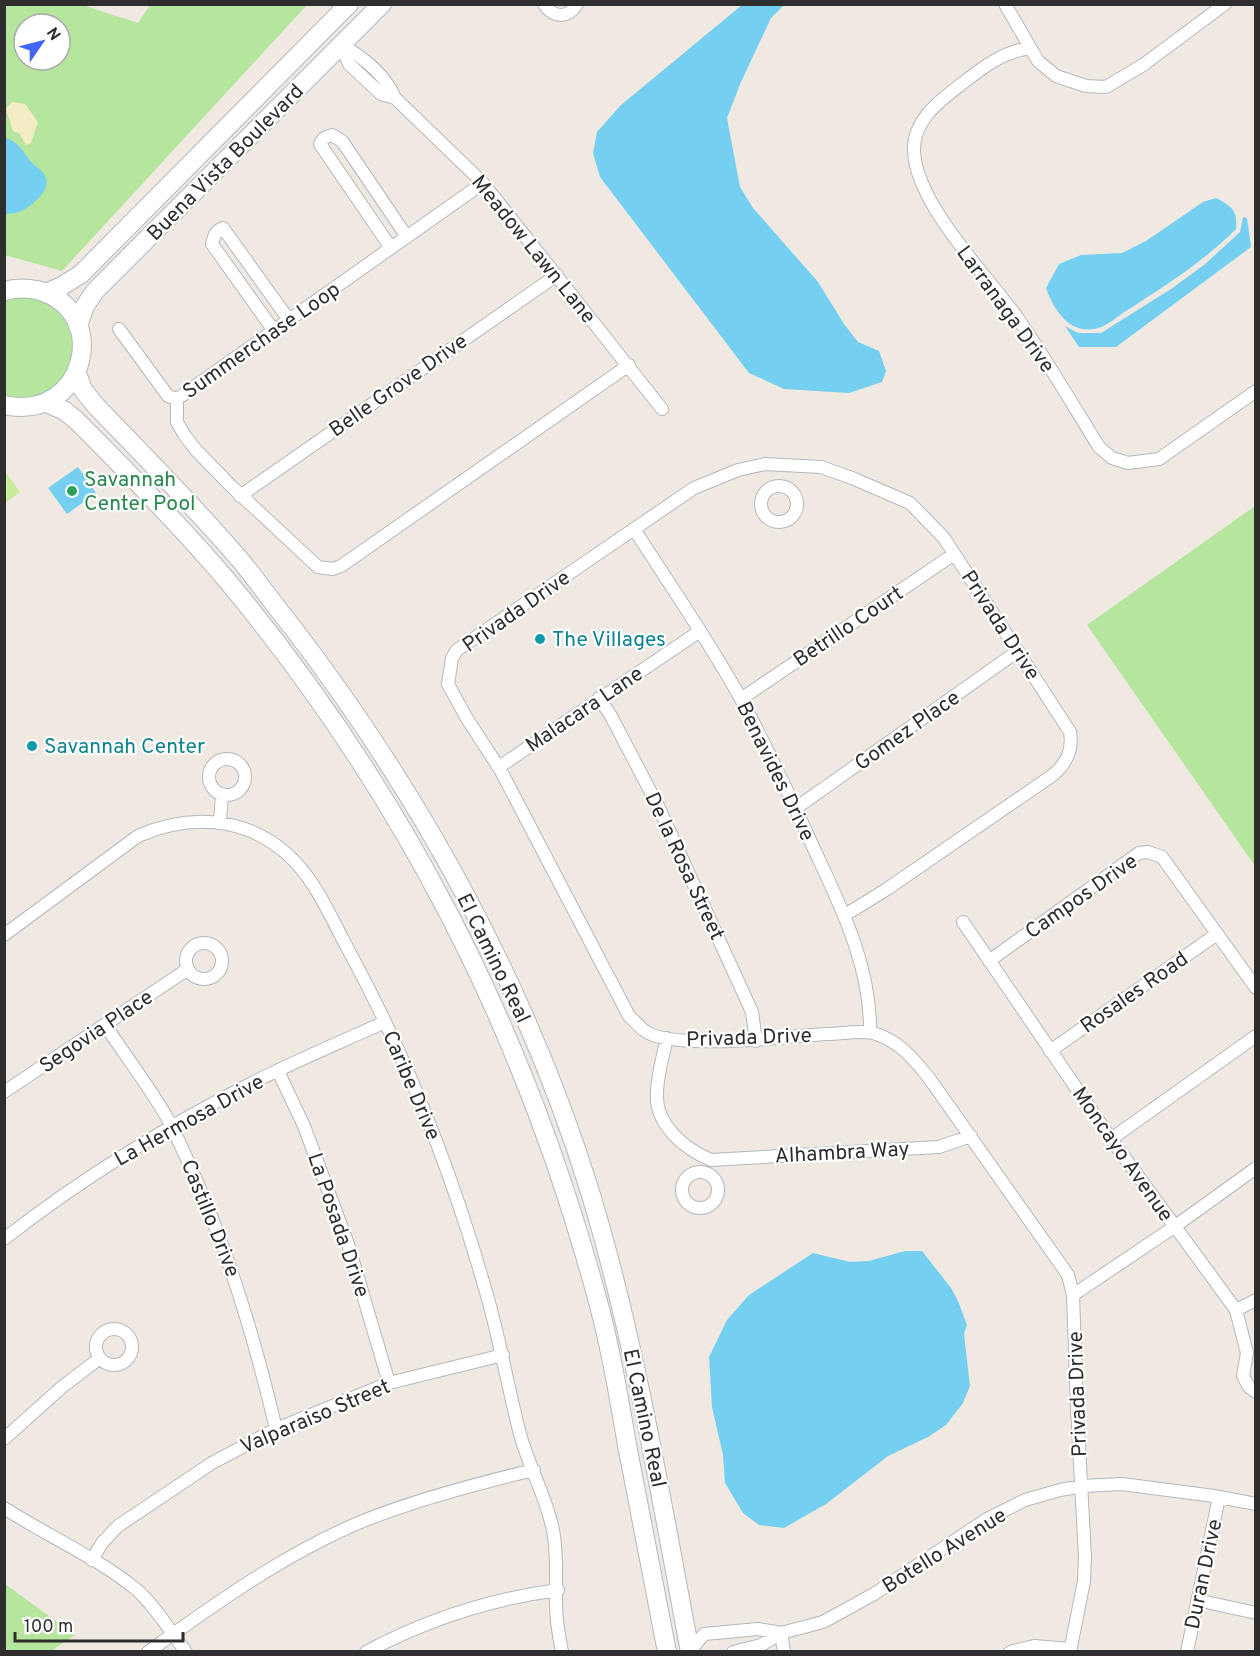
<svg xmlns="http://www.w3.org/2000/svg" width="1260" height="1656" viewBox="0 0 1260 1656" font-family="Overpass,sans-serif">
	<rect width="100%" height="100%" fill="#efe9e1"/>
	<path fill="#b6e59e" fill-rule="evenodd" d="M4,5h78l56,18 12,-18h157l-245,266 -57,-16zM24,24h36v36h-36z
		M20,296c6,0 13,0 18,2 62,21 35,117 -33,98l-1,-97z
		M1255,506v360l-168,-241z
		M4,1584h1l70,51 -24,16h-46z"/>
	<path fill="#f3ecc5" d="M12,102l13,2 13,18 -7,21 -5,2 -7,-12 -6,-2 -7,-22z"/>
	<path fill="#c9ec9a" d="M4,470l16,22 -15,11h-1z"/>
	<path fill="#75cff0" d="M742,5h42l-13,13 -30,64 -14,36 13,69 13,21 65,74 26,42 14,18 21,9 7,20 -4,11 -33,11 -65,-4 -35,-16 -149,-196 -7,-24 4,-21 24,-27z
		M4,137c12,4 17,11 24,21 4,7 12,10 16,16 10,14 -11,31 -21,36 -6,3 -12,4 -18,4z
		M1216,198c15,8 22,12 20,31 -33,33 -71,57 -110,82 -8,5 -19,15 -28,17 -28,8 -44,-18 -52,-40l13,-24 22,-9 41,-2 24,-12 57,-39z
		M1243,217l4,1 4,29 -135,100h-37l-14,-21 13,7h23l70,-44 33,-24 36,-33z
		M78,467l18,26 -29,21 -19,-26z
		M905,1251h17l29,37 7,13 9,24 -3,9 6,52 -7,17 -17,22 -18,12 -40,19 -62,48 -42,24 -25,-3 -16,-12 -18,-30 -2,-28 -11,-48 -3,-50 18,-37 22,-25 64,-42 37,9 19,-1z"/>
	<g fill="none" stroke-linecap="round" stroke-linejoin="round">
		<g stroke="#b4b7c1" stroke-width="14">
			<path id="minor" d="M544,4c9,14 24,15 33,0
				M1005,4l33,57 18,15 30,10 20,1 37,-22 82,-61
				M341,45c22,12 44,30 54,53l88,85 179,226
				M341,45l8,19 32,30 14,4
				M1030,48c-29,4 -49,21 -71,38 -21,16 -46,35 -45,65 2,54 74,125 105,169 28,41 54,85 80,127l13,11 16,5 31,-4 97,-68
				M483,183l-306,216v23l8,14 11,14 35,36 87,81 15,2 8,-3 288,-201
				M391,248l-71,-104 4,-6 8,-3 10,6 65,96
				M119,329l49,67 9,3
				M274,331l-62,-87c2,-8 3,-13 11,-16l66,92
				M761 504a18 18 0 1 1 36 0a18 18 0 1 1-36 0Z
				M240,496l317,-221
				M634,529c36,56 75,112 107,170 26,49 51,101 74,152 27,58 56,116 55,181
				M599,698l12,18 47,90 94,206 4,29
				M741,699l213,-145
				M209 777a18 18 0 1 1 36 0a18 18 0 1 1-36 0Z
				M499,767l201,-136
				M796,808l222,-157
				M220,822l2,-28
				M845,915l42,-26 166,-114c14,-12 20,-25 17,-43l-126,-194 -34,-35 -58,-25 -31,-11 -56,-3 -27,6 -44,18 -237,162 -5,8 -4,26 18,33 35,54 128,245c5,4 10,11 16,15 27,20 146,5 182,3 14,0 32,-4 46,-1 25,7 40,25 56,45l139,197 5,20 4,113 8,149 -1,24 -14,71
				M963,922l148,217 125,171 11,43 -4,23 6,11 7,5
				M4,935l134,-99c50,-22 105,-20 148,17 29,25 45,65 63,98 57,105 102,219 135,334 15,49 23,99 36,149 9,33 26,62 33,96 6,31 1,61 4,91 1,10 3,20 5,31
				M186 961a18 18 0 1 1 36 0a18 18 0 1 1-36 0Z
				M989,961l150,-108 9,-1 14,5 94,131
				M105,1025c20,30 43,60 61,91 12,21 21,44 31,66 35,80 59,162 79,247
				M667,1038c-4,18 -10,37 -10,56 -2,31 28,55 54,66l228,-13 32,-11
				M1050,1051l167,-117
				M278,1071l26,55 44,118 41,139
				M4,1092l184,-123
				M1111,1139l145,-103
				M682 1190a18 18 0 1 1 36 0a18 18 0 1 1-36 0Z
				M4,1239c77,-60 161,-112 248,-156 43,-22 89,-41 133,-61
				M1073,1295l101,-68 82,-59
				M1236,1310l20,-10
				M96 1347a18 18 0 1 1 36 0a18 18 0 1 1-36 0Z
				M4,1439l58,-52 38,-29
				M4,1508c42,27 96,51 133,82 19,17 33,41 49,62
				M92,1560l10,-17 16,-17 94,-63 64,-34 113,-46 114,-28
				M1197,1600l59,13
				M781,1633l3,19
				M148,1652c68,-49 138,-99 215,-131 55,-22 112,-37 171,-51
				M366,1652c60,-32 124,-53 192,-62
				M692,1652l-2,-1 14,-17 54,-5 23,4
				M733,1652l28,-7 20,-12 42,-11 51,-28 113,-75 38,-19 35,-10 22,-4 40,-2 92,12 42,8
				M1010,1652l24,-6 36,3
				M1187,1652l32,-155"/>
		</g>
		<g stroke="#b4b7c1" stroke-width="20">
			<path id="secondary" d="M4,291c11,-3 22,-3 33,-1 76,20 49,133 -33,115
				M46,293l16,-7 19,-12 268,-270
				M78,326l7,-20 10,-15 287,-287
				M77,373l6,17 13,16c49,51 99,101 145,155 18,22 34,45 52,67 130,170 235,362 298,567 45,149 70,304 99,457
				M47,403l18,8 11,9c51,51 102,103 149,158 176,211 296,445 369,709 15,52 24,105 33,158 13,69 27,138 40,207"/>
		</g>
		<use href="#minor" stroke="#fff" stroke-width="12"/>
		<use href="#secondary" stroke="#fff" stroke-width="18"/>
	</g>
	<circle fill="#2e9e5b" stroke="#fff" stroke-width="2" cx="72" cy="491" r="6"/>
	<g fill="#0f9aa8" stroke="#fff" stroke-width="2">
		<circle cx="540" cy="639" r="6"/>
		<circle cx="32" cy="746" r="6"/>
	</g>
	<g text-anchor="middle" stroke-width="4.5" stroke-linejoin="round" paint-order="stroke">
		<g font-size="21" fill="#2e2e2e" stroke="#fff">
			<text transform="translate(225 162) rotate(-45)" y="7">Buena Vista Boulevard</text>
			<text transform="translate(534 249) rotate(51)" y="7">Meadow Lawn Lane</text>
			<text transform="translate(1006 309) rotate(54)" y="7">Larranaga Drive</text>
			<text transform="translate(261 340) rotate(-35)" y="7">Summerchase Loop</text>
			<text transform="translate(398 385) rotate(-35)" y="7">Belle Grove Drive</text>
			<text transform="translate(516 611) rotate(-35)" y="7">Privada Drive</text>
			<text transform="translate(1001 625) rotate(57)" y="7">Privada Drive</text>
			<text transform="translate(848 626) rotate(-34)" y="7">Betrillo Court</text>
			<text transform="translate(584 709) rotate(-34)" y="7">Malacara Lane</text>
			<text transform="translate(907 730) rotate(-35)" y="7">Gomez Place</text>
			<text transform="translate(776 771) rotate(64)" y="7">Benavides Drive</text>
			<text transform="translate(685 866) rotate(65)" y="7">De la Rosa Street</text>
			<text transform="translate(1081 896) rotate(-35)" y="7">Campos Drive</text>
			<text transform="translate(494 958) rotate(64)" y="7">El Camino Real</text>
			<text transform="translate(1134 992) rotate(-35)" y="7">Rosales Road</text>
			<text transform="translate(96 1031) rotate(-34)" y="7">Segovia Place</text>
			<text transform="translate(749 1037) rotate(-2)" y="7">Privada Drive</text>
			<text transform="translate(412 1085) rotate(67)" y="7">Caribe Drive</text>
			<text transform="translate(189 1120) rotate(-29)" y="7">La Hermosa Drive</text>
			<text transform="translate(842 1152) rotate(-3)" y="7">Alhambra Way</text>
			<text transform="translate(1123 1154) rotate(55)" y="7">Moncayo Avenue</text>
			<text transform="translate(211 1218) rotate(68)" y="7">Castillo Drive</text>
			<text transform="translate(339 1225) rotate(71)" y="7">La Posada Drive</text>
			<text transform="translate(1077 1394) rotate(-92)" y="7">Privada Drive</text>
			<text transform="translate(315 1416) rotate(-23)" y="7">Valparaiso Street</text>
			<text transform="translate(645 1418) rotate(78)" y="7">El Camino Real</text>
			<text transform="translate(944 1550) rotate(-32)" y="7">Botello Avenue</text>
			<text transform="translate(1203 1574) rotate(-78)" y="7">Duran Drive</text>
		</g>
		<g font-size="21" fill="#27864d" stroke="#fff" text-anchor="start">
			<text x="84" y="486">Savannah<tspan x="84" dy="24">Center Pool</tspan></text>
		</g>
		<g font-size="21" fill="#0d838f" stroke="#fff" text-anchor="start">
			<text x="552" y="646">The Villages</text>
			<text x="44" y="753">Savannah Center</text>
		</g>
	</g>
	<rect width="1260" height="1656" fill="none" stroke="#2e2e2e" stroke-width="12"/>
	<g transform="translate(42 42) rotate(55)"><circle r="28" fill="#ffffff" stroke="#ababab" stroke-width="1.5"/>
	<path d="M0-4.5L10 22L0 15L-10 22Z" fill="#4264fb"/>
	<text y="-9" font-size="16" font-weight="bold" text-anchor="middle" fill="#2e2e2e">N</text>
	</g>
	<path d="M15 1632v9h168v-9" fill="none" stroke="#2e2e2e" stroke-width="3"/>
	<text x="24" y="1632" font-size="18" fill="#2e2e2e" stroke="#ffffff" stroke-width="4.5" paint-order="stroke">100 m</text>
</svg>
